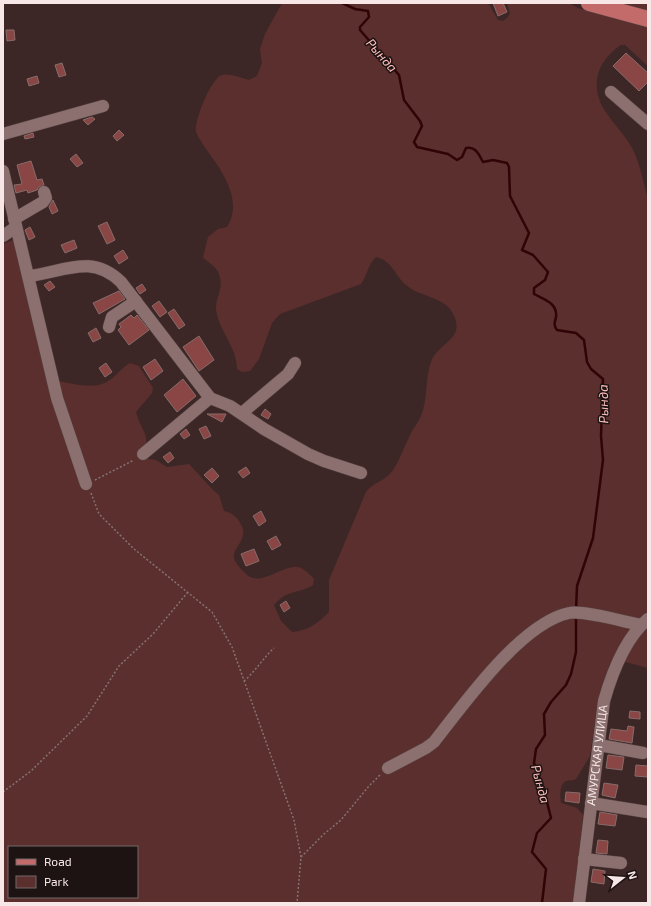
<svg xmlns="http://www.w3.org/2000/svg" width="651" height="906" viewBox="0 0 651 906" font-family="'Exo 2',sans-serif">
	<rect width="100%" height="100%" fill="#3d2726"/>
	<path fill="#5b2f2e" fill-rule="evenodd" d="M282,3h206l10,17 5,1 5,-4 2,-4 -3,-10h62l9,5 70,19v39l-23,-21h-4c-26,17 -32,44 -14,69 9,13 20,23 27,38 7,15 9,31 14,47v469l-26,-7 -10,2 -3,3 -11,34 -8,56 -14,23c-4,2 -6,1 -10,2 -7,3 -6,17 -5,22l16,5 6,7 -10,88h-570v-659l10,-4 2,2 44,139c14,3 36,9 49,0 9,-5 13,-13 22,-18l9,3 14,22 -1,5 -16,19c6,23 15,18 7,46l13,2 11,7 22,-3 24,26 6,5 5,16c6,1 12,5 15,10 13,18 -8,26 -5,37 1,5 7,11 11,15 14,16 36,-8 52,-6 7,1 12,7 17,12l-1,6c-14,9 -26,4 -39,20l7,16 11,11c16,-1 26,-9 37,-20v-32l37,-88c7,-10 20,-11 27,-22 8,-12 12,-26 19,-39 3,-5 7,-10 9,-15 7,-17 4,-37 10,-54 7,-20 37,-23 21,-50 -8,-15 -32,-15 -46,-27 -11,-9 -14,-25 -30,-28 -8,7 -9,19 -15,27l-81,30 -8,9 -13,36 -9,12 -8,1 -5,-3c0,-23 -19,-38 -21,-61 0,-10 7,-20 4,-30 -2,-12 -10,-13 -17,-21l5,-20 10,-8 9,-2c16,-25 -3,-53 -18,-74 -5,-7 -10,-14 -13,-21 -2,-11 15,-54 26,-57 7,-2 19,3 27,5l8,-4 5,-13 -2,-14 5,-15zM9,847h128v50h-128z
		M613,3h35v9z"/>
	<g fill="none" stroke-linecap="round" stroke-linejoin="round">
		<path stroke="#300406" stroke-width="2.5" d="M342,3l13,6 13,2 1,6 -9,10v3l39,45 5,25 16,21 2,5 -8,16 3,5 31,7 9,6 5,-3 4,-9c10,-2 13,7 17,14l10,-2 14,3 2,4 1,29 19,37 -7,17 11,5 15,17 -3,8 -11,8v6c9,5 24,9 22,23 -1,5 -3,8 1,13l19,3 8,7 3,22 4,7 12,10 -2,57 2,24 -10,78 -16,48 -1,24
			M542,903l4,-34 -14,-17 5,-19 14,-15 -7,-28 -10,-27 2,-14 9,-14 -1,-21 7,-12 15,-17 5,-11 5,-22v-35"/>
	</g>
	<path fill="#894645" stroke="#866c6a" d="M493,3h10l4,9 -9,4z
		M6,30h8l1,10 -8,1z
		M626,53l22,20v9l-9,9 -26,-25z
		M62,63l4,12 -7,2 -4,-12z
		M37,76l2,7 -10,3 -2,-7z
		M92,117l3,2 -7,6 -5,-5z
		M119,130l5,5 -7,6 -4,-5z
		M33,133l1,4 -9,2 -1,-3z
		M76,154l7,9 -6,4 -7,-8z
		M31,161l6,19 5,-1 2,6 -5,2 -2,3 -9,3 -1,-3 -11,3 -2,-8 8,-1 -5,-19z
		M53,200l5,11 -6,3 -3,-7z
		M107,222l8,18 -8,4 -9,-18z
		M30,227l5,10 -6,3 -4,-10z
		M74,240l3,8 -12,5 -4,-8z
		M123,250l5,8 -9,6 -5,-8z
		M50,281l5,6 -6,4 -5,-6z
		M142,284l4,6 -6,4 -4,-6z
		M119,291l6,8 -26,15 -6,-11z
		M159,301l8,11 -7,5 -8,-11z
		M174,309l11,16 -6,4 -11,-16z
		M131,315l3,3 3,-3 12,15 -20,15 -11,-15 3,-3 -2,-3z
		M96,328l5,10 -8,4 -5,-9z
		M199,336l15,24 -15,11 -16,-24z
		M155,359l8,12 -12,9 -8,-13z
		M106,363l6,9 -7,5 -6,-9z
		M183,379l13,17 -19,16 -13,-17z
		M265,409l6,5 -3,5 -7,-4z
		M207,414h19l-4,8z
		M206,426l5,10 -7,3 -5,-10z
		M186,429l4,6 -6,4 -4,-5z
		M170,452l4,6 -6,5 -5,-6z
		M246,467l4,6 -7,5 -5,-6z
		M212,468l7,8 -7,7 -8,-8z
		M261,511l5,10 -7,5 -6,-10z
		M276,536l5,9 -9,5 -5,-9z
		M254,549l5,12 -13,5 -5,-12z
		M286,601l4,7 -6,4 -4,-7z
		M630,711l10,1v7l-11,-1z
		M628,726l6,1 -2,16 -23,-4 2,-10 16,2z
		M608,755l16,2 -2,13 -16,-2z
		M636,765l12,1 -1,11 -12,-1z
		M604,783l14,2 -3,13 -13,-3z
		M566,792l14,1 -1,10 -14,-2z
		M600,812l17,3 -2,11 -17,-2z
		M598,840l10,1 -1,13 -11,-1z
		M593,869l12,2 -1,13 -13,-2z"/>
	<g fill="none" stroke-linecap="round" stroke-linejoin="round">
		<g stroke="#574443" stroke-width="13">
			<g id="minor">
				<path d="M611,92l37,32"/>
				<path d="M3,134l100,-28"/>
				<path d="M3,171l54,227 29,86"/>
				<path d="M14,219l29,-17 3,-4 -2,-6"/>
				<path d="M3,236l13,-9"/>
				<path d="M29,276c35,-4 62,-23 92,6l89,116 20,8 34,23 44,25 16,7 37,12"/>
				<path d="M109,327l3,-10 24,-16"/>
				<path d="M242,413l46,-39 7,-11"/>
				<path d="M143,454l67,-56"/>
				<path d="M599,745l44,8"/>
				<path d="M388,768l38,-20 8,-6c30,-38 87,-119 135,-129 14,-3 56,9 72,12"/>
				<path d="M591,803l56,9"/>
				<path d="M584,859l37,4"/>
				<path id="s1" d="M579,903l25,-202c8,-28 21,-63 44,-82"/>
			</g>
		</g>
		<g stroke="#574443" stroke-width="17">
			<path id="major" d="M589,3l59,16"/>
		</g>
		<path stroke="#857271" stroke-width="1.5" stroke-dasharray="2 2" stroke-linecap="butt" d="M95,480l39,-20
			M91,493l8,21 35,35 78,63 20,35 62,173 7,37 -4,46
			M244,681c11,-9 19,-23 30,-33
			M3,792l28,-21 56,-55 32,-50 34,-32 35,-42
			M301,857l23,-23 17,-14 28,-34 12,-12"/>
		<use href="#minor" stroke="#8b706f" stroke-width="12"/>
		<use href="#major" stroke="#c26b6a" stroke-width="16"/>
	</g>
	<g text-anchor="middle" stroke-width="3" stroke-linejoin="round" paint-order="stroke">
		<g font-size="12" fill="#f7e8e7" stroke="#1d1313">
			<text dy="4" stroke="none"><textPath href="#s1" startOffset="149">АМУРСКАЯ УЛИЦА</textPath></text>
		</g>
		<g font-size="13" font-style="italic" fill="#fdbfbb" stroke="#1d1313">
			<text transform="translate(382 55) rotate(49)" y="5">Рында</text>
			<text transform="translate(603 404) rotate(-91)" y="5">Рында</text>
			<text transform="translate(541 784) rotate(75)" y="5">Рында</text>
		</g>
	</g>
	<rect width="651" height="906" fill="none" stroke="#f7e8e7" stroke-width="8"/>
	<rect x="8" y="846" width="130" height="52" fill="#1d1313" stroke="#746868"/>
	<rect x="16" y="859" width="20" height="6" fill="#c26b6a" stroke="#746868"/>
	<text x="44" y="866" font-size="12" fill="#f7e8e7">Road</text>
	<rect x="16" y="876" width="20" height="12" fill="#5b2f2e" stroke="#746868"/>
	<text x="44" y="886" font-size="12" fill="#f7e8e7">Park</text>
	<g transform="translate(623 878) rotate(73)" stroke="#1d1313" stroke-width="3" paint-order="stroke">
	<path d="M0-3L7 15L0 10L-7 15Z" fill="#f7e8e7"/>
	<text y="-6" font-size="11" font-weight="bold" text-anchor="middle" fill="#f7e8e7">N</text>
	</g>
</svg>
